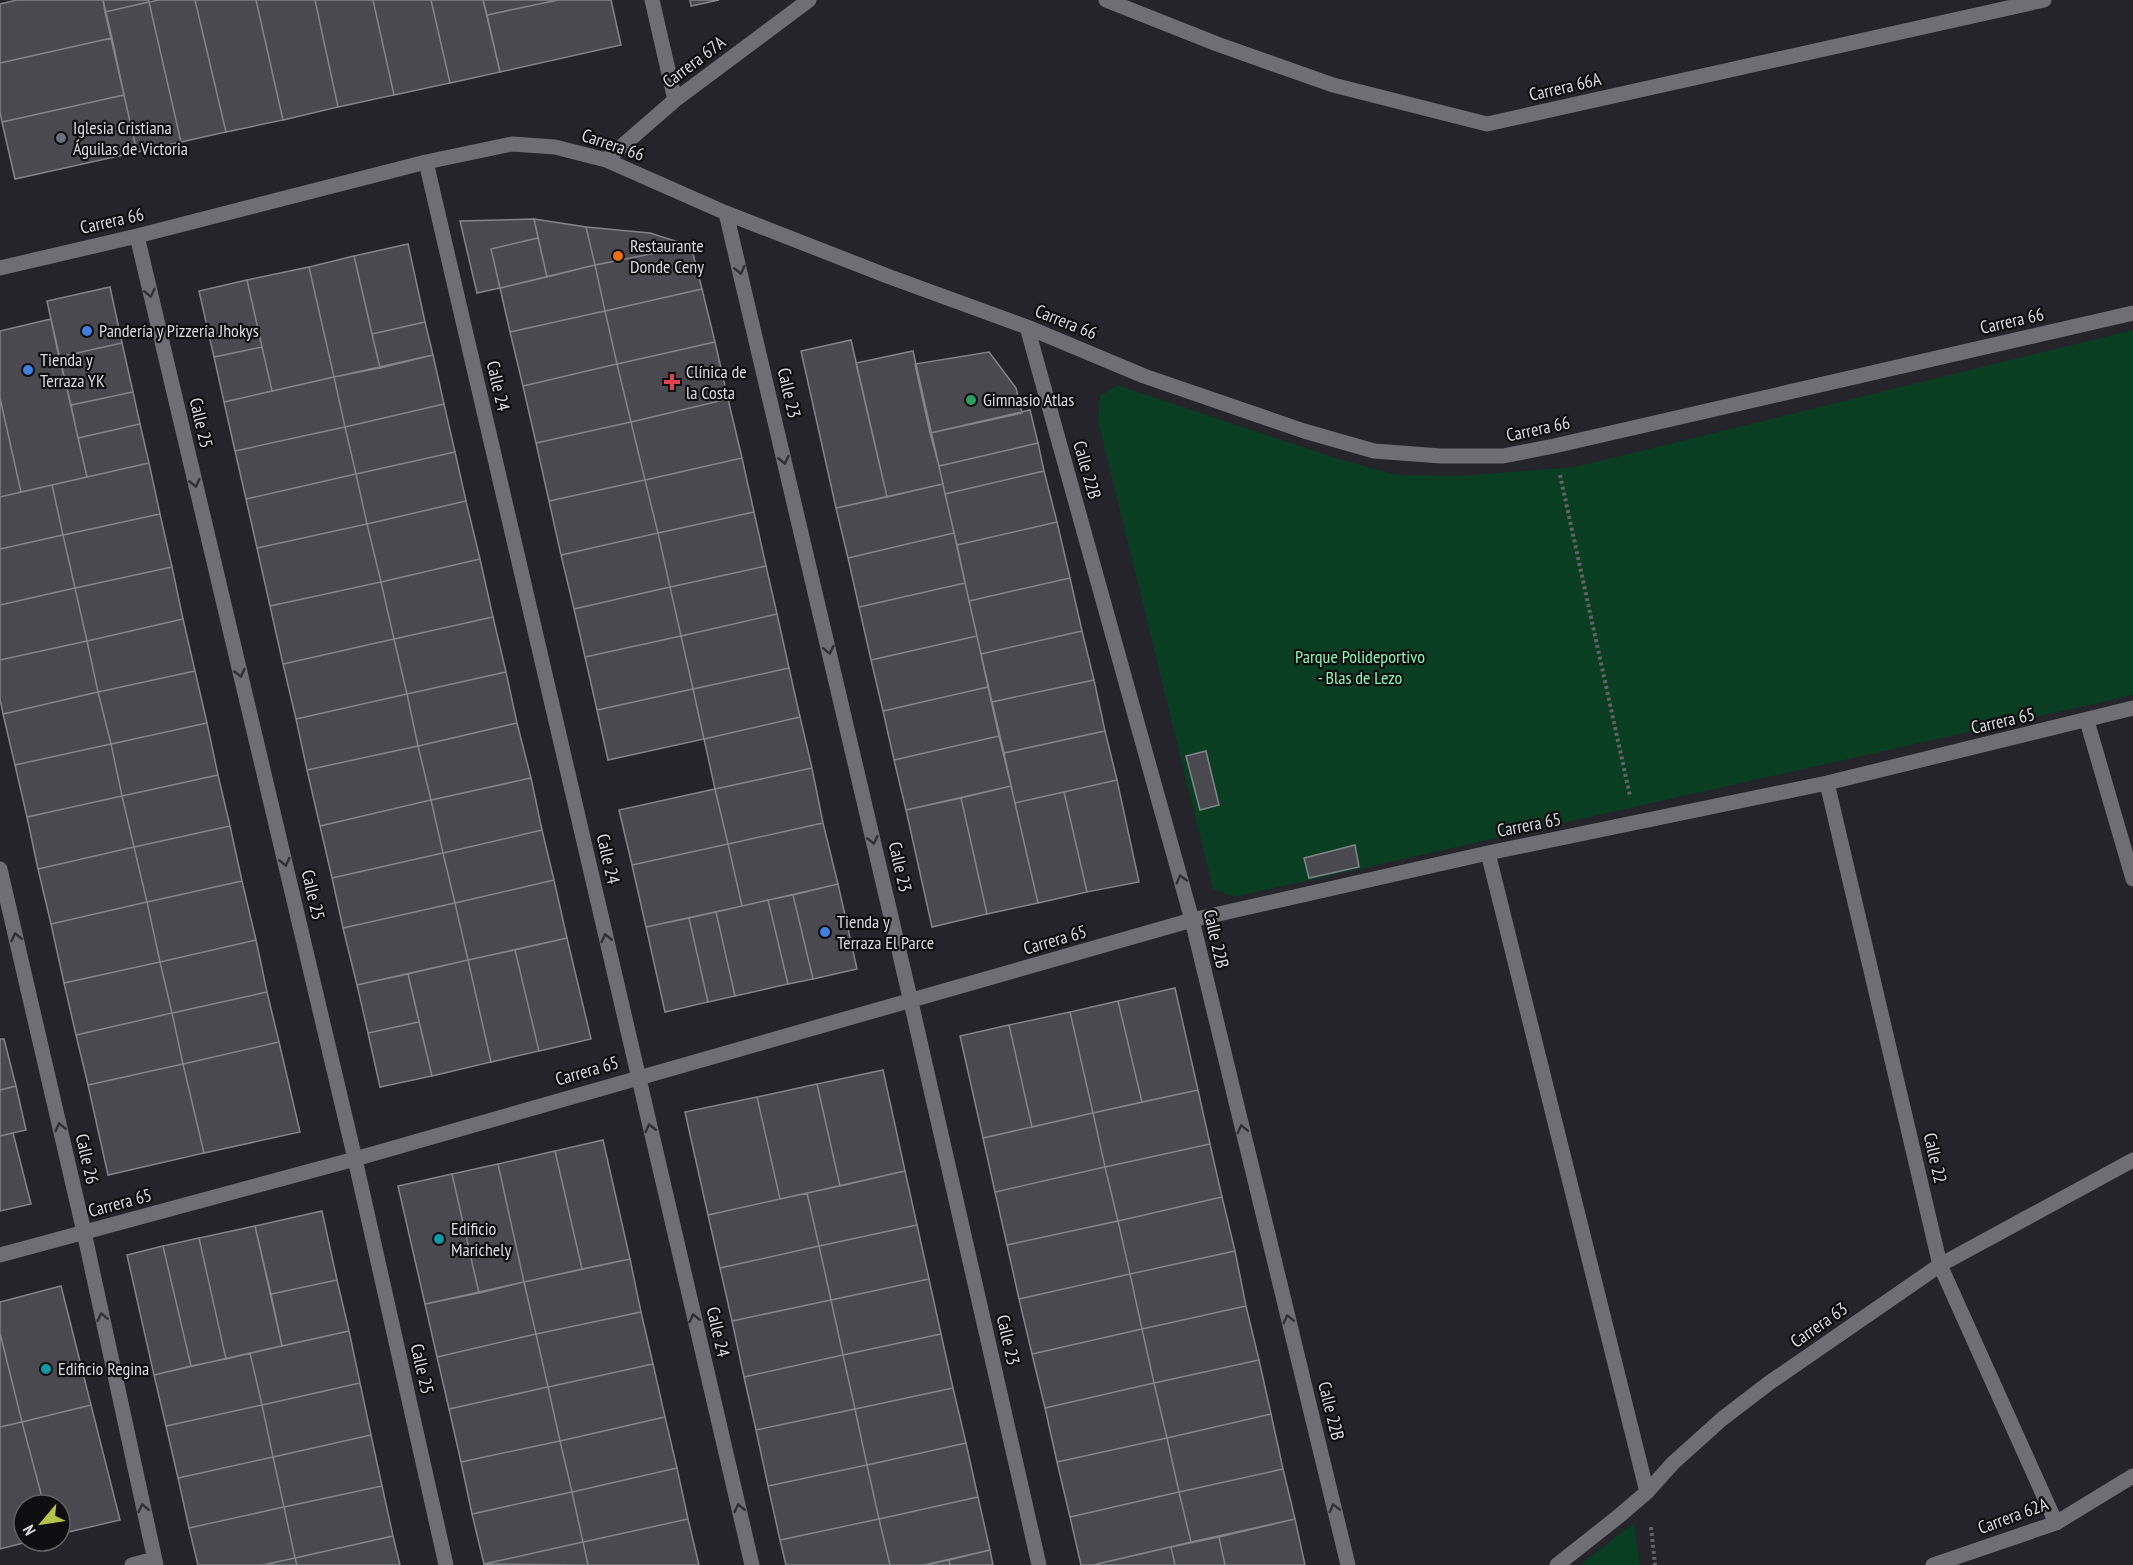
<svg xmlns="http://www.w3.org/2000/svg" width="2133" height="1565" viewBox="0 0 2133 1565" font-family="'PT Sans Narrow',sans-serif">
	<rect width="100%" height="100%" fill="#24242a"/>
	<path fill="#093e22" d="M2133,330v365l-899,202 -21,-8 -115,-468 2,-25 17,-11 219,73 60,17 63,1 116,-9z
		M1634,1523l6,42h-60z"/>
	<path fill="#49494f" stroke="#83838a" stroke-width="1.5" d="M17,0h86l9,38 -112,25v-59z
		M103,0h46v2l-44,10z
		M159,0h36l31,132 -45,10 -32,-140z
		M195,0h61l27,120 -57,12z
		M256,0h59l23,107 -55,13z
		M315,0h58l21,95 -56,12z
		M373,0h58l19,83 -56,12z
		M431,0h52l17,72 -50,11z
		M483,0h75l-71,15z
		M558,0h53l10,45 -121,27 -13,-57z
		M690,0h29l-28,6z
		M149,2l32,140 -44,10 -32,-140z
		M112,38l12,57 -122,27 -2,-10v-49z
		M124,95l13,57 -122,27 -13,-57z
		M534,219l4,19 -47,11 9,39 -23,5 -17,-72z
		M534,219l52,8 9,38 -48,12z
		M586,227l64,6 41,13 -96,19z
		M538,238l9,39 -47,11 -9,-39z
		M408,244l17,78 -53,12 -18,-78z
		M691,246l11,43 -97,22 -10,-46z
		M354,256l26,112 -46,9 -25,-110z
		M595,265l10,46 -95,21 -10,-44z
		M309,267l25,110 -62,14 -25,-111z
		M247,280l15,67 -48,10 -15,-66z
		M110,287l12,56 -63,14 -12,-56z
		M702,289l13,53 -98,22 -12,-53z
		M605,311l12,53 -94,22 -13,-54z
		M51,319l36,158 -66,15 -21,-94v-67z
		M425,322l8,33 -53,13 -8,-34z
		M851,340l36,157 -51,11 -35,-157z
		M715,342l13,57 -97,23 -14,-58z
		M122,343l11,49 -62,13 -12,-48z
		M262,347l10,44 -48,11 -10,-45z
		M913,351l30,133 -56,13 -31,-134z
		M989,352l27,36 6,25 -92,20 -15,-69z
		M433,355l11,49 -99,23 -11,-50z
		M617,364l14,58 -95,21 -13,-57z
		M334,377l11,50 -110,24 -11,-49z
		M133,392l7,32 -62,14 -7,-33z
		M0,398l21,94 -21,5z
		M728,399l14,59 -97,22 -14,-58z
		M444,404l11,48 -99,22 -11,-47z
		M1030,410l8,33 -99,23 -9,-33z
		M631,422l14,58 -96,21 -13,-58z
		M140,424l9,39 -62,14 -9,-39z
		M345,427l11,47 -110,25 -11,-48z
		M1038,443l6,28 -99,23 -6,-28z
		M455,452l11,49 -99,23 -11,-50z
		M742,458l12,54 -96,21 -13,-53z
		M149,463l11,51 -97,21 -11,-50z
		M1044,471l13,51 -100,23 -12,-51z
		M356,474l11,50 -110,24 -11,-49z
		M645,480l13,53 -97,22 -12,-54z
		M943,484l11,49 -106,25 -12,-50z
		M52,485l11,50 -63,14v-52z
		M466,501l14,58 -99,23 -14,-58z
		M754,512l12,54 -96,21 -12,-54z
		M160,514l12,53 -97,21 -12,-53z
		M1057,522l13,56 -101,23 -12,-56z
		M367,524l14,58 -111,24 -13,-58z
		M658,533l12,54 -96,22 -13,-54z
		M954,533l11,50 -106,24 -11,-49z
		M63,535l12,53 -75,17v-56z
		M480,559l13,58 -99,22 -13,-57z
		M766,566l11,48 -96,22 -11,-49z
		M172,567l11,52 -96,22 -12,-53z
		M1070,578l12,53 -101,23 -12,-53z
		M381,582l13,57 -111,25 -13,-58z
		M965,583l12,53 -106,24 -12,-53z
		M670,587l11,49 -96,21 -11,-48z
		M75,588l12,53 -87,19v-55z
		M777,614l12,54 -96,21 -12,-53z
		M493,617l13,55 -99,22 -13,-55z
		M183,619l12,52 -97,21 -11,-51z
		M1082,631l12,49 -102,22 -11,-48z
		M681,636l12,53 -96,21 -12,-53z
		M977,636l11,51 -105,24 -12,-51z
		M394,639l13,55 -111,25 -13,-55z
		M87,641l11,51 -95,22 -3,-15v-39z
		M789,668l11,49 -96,22 -11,-50z
		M195,671l12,52 -96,21 -13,-52z
		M506,672l11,51 -99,23 -11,-52z
		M1094,680l11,51 -101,22 -12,-51z
		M988,687l11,49 -105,24 -11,-49z
		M693,689l11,50 -96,21 -11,-50z
		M98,692l13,52 -96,21 -12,-51z
		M407,694l11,52 -111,24 -11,-51z
		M800,717l12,51 -97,21 -11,-50z
		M207,723l11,52 -96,21 -11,-52z
		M517,723l14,55 -100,22 -13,-54z
		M1105,731l12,49 -102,23 -11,-50z
		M999,736l12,50 -105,24 -12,-50z
		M111,744l11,52 -95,21 -12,-52z
		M418,746l13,54 -111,26 -13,-56z
		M1206,751l13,54 -19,5 -14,-54z
		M812,768l11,55 -95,21 -13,-55z
		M218,775l12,51 -96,21 -12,-51z
		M531,778l11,52 -99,23 -12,-53z
		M1117,780l22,102 -52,10 -23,-100z
		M1011,786l27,117 -51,11 -26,-116z
		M715,789l13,55 -96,21 -13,-55z
		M1064,792l23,100 -49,11 -23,-100z
		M122,796l12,51 -96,22 -11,-52z
		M961,798l26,116 -55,13 -26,-117z
		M431,800l12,53 -111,25 -12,-52z
		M823,823l15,61 -96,22 -14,-62z
		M230,826l12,55 -95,21 -13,-55z
		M542,830l12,50 -99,23 -12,-50z
		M728,844l14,62 -96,21 -14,-62z
		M1355,845l4,22 -50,11 -5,-20z
		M134,847l13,55 -96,22 -13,-55z
		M443,853l12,50 -112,25 -11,-50z
		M554,880l13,58 -99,22 -13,-57z
		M242,881l14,59 -96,22 -13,-60z
		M838,884l19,85 -44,10 -20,-84z
		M793,895l20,84 -25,5 -20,-84z
		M768,900l20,84 -53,12 -19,-84z
		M147,902l13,60 -96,21 -13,-59z
		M455,903l13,57 -111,25 -14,-57z
		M716,912l19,84 -27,6 -19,-84z
		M689,918l19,84 -43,10 -19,-85z
		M567,938l24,101 -52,12 -24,-101z
		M256,940l11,52 -95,21 -12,-51z
		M515,950l24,101 -48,11 -23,-102z
		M468,960l23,102 -59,14 -24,-102z
		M160,962l12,51 -96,22 -12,-52z
		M408,974l11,48 -51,11 -11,-48z
		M1175,988l23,102 -56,12 -24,-101z
		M267,992l12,50 -96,22 -11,-51z
		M1118,1001l24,101 -49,11 -23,-101z
		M1070,1012l23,101 -61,14 -23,-102z
		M172,1013l11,51 -95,21 -12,-50z
		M419,1022l13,54 -52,11 -12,-54z
		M1009,1025l23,102 -49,11 -23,-102z
		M0,1039h4l12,47 -16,4z
		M279,1042l21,90 -96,21 -21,-89z
		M183,1064l21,89 -96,22 -20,-90z
		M883,1070l22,101 -65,15 -23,-102z
		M817,1084l23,102 -60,13 -23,-102z
		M16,1086l10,44 -26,6v-46z
		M1198,1090l12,54 -105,23 -12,-54z
		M757,1097l23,102 -72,16 -23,-103z
		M1093,1113l12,54 -110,25 -12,-54z
		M13,1133l18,71 -31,7v-75z
		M603,1140l27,119 -48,10 -27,-118z
		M1210,1144l12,53 -104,24 -13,-54z
		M555,1151l27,118 -58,13 -26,-118z
		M498,1164l26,118 -45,11 -27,-119z
		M1105,1167l13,54 -111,24 -12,-53z
		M905,1171l12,54 -98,21 -12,-53z
		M452,1174l27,119 -54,11 -27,-118z
		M807,1193l12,53 -99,22 -12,-53z
		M1222,1197l13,54 -105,23 -12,-53z
		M322,1211l15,69 -66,14 -16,-68z
		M1118,1221l12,53 -111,25 -12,-54z
		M917,1225l12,54 -98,21 -12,-54z
		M255,1226l27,120 -56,13 -27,-121z
		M199,1238l27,121 -35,7 -28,-120z
		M163,1246l28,120 -37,9 -27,-120z
		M819,1246l12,54 -99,21 -12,-53z
		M1235,1251l11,55 -104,23 -12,-55z
		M630,1259l11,53 -105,22 -12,-52z
		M1130,1274l12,55 -110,25 -13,-55z
		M929,1279l12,55 -98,21 -12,-55z
		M337,1280l12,51 -67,15 -11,-52z
		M524,1282l12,52 -99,23 -12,-53z
		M61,1286l30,119 -69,17 -22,-89v-31z
		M831,1300l12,55 -99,22 -12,-56z
		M1246,1306l13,54 -105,23 -12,-54z
		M641,1312l12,52 -105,23 -12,-53z
		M1142,1329l12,54 -109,25 -13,-54z
		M349,1331l11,52 -98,22 -12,-52z
		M0,1333l22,89 -22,5z
		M536,1334l12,53 -99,22 -12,-52z
		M941,1334l12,54 -98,21 -12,-54z
		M250,1353l12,52 -96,21 -12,-51z
		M843,1355l12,54 -99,21 -12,-53z
		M1259,1360l12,54 -104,24 -13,-55z
		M653,1364l12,53 -105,24 -12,-54z
		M360,1383l11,52 -98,22 -11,-52z
		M1154,1383l13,55 -110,24 -12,-54z
		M548,1387l12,54 -99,21 -12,-53z
		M953,1388l13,55 -99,22 -12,-56z
		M91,1405l29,115 -60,14v-29h-16l-22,-83z
		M262,1405l11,52 -95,21 -12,-52z
		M855,1409l12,56 -99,21 -12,-56z
		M1271,1414l12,55 -104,23 -12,-54z
		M665,1417l12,51 -105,24 -12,-51z
		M22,1422l22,83h-20v36h7l-31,8v-122z
		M371,1435l11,51 -98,21 -11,-50z
		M1167,1438l12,54 -109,25 -13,-55z
		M560,1441l12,51 -100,22 -11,-52z
		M966,1443l12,54 -99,22 -12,-54z
		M273,1457l11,50 -95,21 -11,-50z
		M867,1465l12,54 -99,21 -12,-54z
		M677,1468l11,51 -105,23 -11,-50z
		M1283,1469l12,50 -104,23 -12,-50z
		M382,1486l11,50 -98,22 -11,-51z
		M572,1492l11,50 -99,22 -12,-50z
		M1179,1492l12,50 -98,23h-12l-11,-48z
		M978,1497l12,53 -66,15h-34l-11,-46z
		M284,1507l11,51 -32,7h-65l-9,-37z
		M688,1519l11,46h-111l-5,-23z
		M879,1519l11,46h-104l-6,-25z
		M1295,1519l10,46h-80l-6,-28z
		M393,1536l7,29h-103l-2,-7z
		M1219,1537l6,28h-50l-4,-18z
		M583,1542l5,23 -104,-1z
		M1171,1547l4,18h-82z
		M990,1550l3,15h-43l-1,-5z
		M295,1558l2,7h-34z
		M949,1560l1,5h-26z"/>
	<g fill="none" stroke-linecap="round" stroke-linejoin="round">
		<path stroke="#626267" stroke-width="4" stroke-dasharray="3 3" stroke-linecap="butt" d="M1560,475l70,321
			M1651,1527l4,38"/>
		<path stroke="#6f6e75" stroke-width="15" d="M652,0l23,100
			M1106,0l111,44 116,41 154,39 557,-124
			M606,160l69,-60 134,-100
			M426,162l326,1403
			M726,213l185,789 128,563
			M137,236l218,923 91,406
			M0,268l137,-32 289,-74 86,-18 43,3 51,13 120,53 164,64 137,50 117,49 160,55 70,20 67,5h62l51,-10 579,-133
			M1027,327l165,593 156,645
			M2087,721l46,158
			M1827,783l113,482 116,258
			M1488,853l159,639
			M0,869l84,363 72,333
			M0,1255l355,-96 837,-239 296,-67 339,-70 306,-75
			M132,1565l22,-6
			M1557,1565l62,-49 28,-24 26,-29 49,-44 47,-36 171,-118 193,-105
			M1933,1565l123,-42 77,-47"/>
	</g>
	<defs><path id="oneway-chevron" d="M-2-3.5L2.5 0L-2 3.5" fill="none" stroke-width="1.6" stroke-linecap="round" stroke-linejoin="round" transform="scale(1.5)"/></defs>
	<g stroke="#303033">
		<use href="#oneway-chevron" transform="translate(740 270) rotate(77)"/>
		<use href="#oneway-chevron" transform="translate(150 293) rotate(77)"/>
		<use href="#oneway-chevron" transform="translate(784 460) rotate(77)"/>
		<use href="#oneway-chevron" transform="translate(195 483) rotate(77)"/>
		<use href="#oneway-chevron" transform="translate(829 650) rotate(77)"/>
		<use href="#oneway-chevron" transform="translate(240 673) rotate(77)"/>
		<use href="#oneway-chevron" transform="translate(873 840) rotate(77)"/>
		<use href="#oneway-chevron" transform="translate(285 862) rotate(77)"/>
		<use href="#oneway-chevron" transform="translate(1181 879) rotate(-105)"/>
		<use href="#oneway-chevron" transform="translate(16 937) rotate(-103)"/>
		<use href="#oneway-chevron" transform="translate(606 938) rotate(-103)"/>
		<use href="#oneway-chevron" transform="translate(60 1127) rotate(-103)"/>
		<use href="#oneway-chevron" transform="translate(650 1128) rotate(-103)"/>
		<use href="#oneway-chevron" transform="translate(1242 1129) rotate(-104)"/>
		<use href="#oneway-chevron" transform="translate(102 1317) rotate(-102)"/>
		<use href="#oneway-chevron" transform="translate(694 1318) rotate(-103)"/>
		<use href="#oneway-chevron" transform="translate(1288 1319) rotate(-104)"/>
		<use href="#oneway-chevron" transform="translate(143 1508) rotate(-102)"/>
		<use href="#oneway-chevron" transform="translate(739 1508) rotate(-103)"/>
		<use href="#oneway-chevron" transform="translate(1334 1508) rotate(-104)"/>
	</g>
	<circle fill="#6b7280" stroke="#0e0e10" stroke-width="2" cx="61" cy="138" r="6"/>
	<circle fill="#e8710a" stroke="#0e0e10" stroke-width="2" cx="618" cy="256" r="6"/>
	<g fill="#3f7fe0" stroke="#0e0e10" stroke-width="2">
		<circle cx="87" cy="331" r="6"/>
		<circle cx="28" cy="370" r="6"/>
		<circle cx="825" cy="932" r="6"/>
	</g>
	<path fill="#e0444e" stroke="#0e0e10" stroke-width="2" d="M669 373h6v6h6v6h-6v6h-6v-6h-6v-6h6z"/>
	<circle fill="#2e9e5b" stroke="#0e0e10" stroke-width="2" cx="971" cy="400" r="6"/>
	<g fill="#0f9aa8" stroke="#0e0e10" stroke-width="2">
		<circle cx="439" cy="1239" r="6"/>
		<circle cx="46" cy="1369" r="6"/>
	</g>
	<g text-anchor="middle" stroke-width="4.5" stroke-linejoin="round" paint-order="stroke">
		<g font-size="18" fill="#dbdbdf" stroke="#0e0e10">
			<text transform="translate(694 62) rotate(-37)" y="6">Carrera 67A</text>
			<text transform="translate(1565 87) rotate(-13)" y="6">Carrera 66A</text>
			<text transform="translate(613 145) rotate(19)" y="6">Carrera 66</text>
			<text transform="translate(112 221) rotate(-13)" y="6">Carrera 66</text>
			<text transform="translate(2012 321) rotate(-13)" y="6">Carrera 66</text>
			<text transform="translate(1066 322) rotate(22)" y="6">Carrera 66</text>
			<text transform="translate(498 386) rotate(77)" y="6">Calle 24</text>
			<text transform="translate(789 393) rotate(77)" y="6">Calle 23</text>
			<text transform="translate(201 423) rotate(77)" y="6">Calle 25</text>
			<text transform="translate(1538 429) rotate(-12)" y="6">Carrera 66</text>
			<text transform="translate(1087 470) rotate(74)" y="6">Calle 22B</text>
			<text transform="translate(2003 721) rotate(-13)" y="6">Carrera 65</text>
			<text transform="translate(1529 825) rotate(-11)" y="6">Carrera 65</text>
			<text transform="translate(608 859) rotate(77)" y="6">Calle 24</text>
			<text transform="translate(900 867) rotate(77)" y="6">Calle 23</text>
			<text transform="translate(313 895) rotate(77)" y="6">Calle 25</text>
			<text transform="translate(1216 939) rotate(77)" y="6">Calle 22B</text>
			<text transform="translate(1055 940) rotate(-16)" y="6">Carrera 65</text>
			<text transform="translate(587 1071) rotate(-16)" y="6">Carrera 65</text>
			<text transform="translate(1935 1158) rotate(77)" y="6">Calle 22</text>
			<text transform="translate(87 1159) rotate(77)" y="6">Calle 26</text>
			<text transform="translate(120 1203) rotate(-15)" y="6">Carrera 65</text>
			<text transform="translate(1819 1325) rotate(-35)" y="6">Carrera 63</text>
			<text transform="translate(718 1332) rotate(77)" y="6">Calle 24</text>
			<text transform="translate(1008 1340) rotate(77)" y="6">Calle 23</text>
			<text transform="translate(422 1369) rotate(77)" y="6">Calle 25</text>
			<text transform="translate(1331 1411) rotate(76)" y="6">Calle 22B</text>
			<text transform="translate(2013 1516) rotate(-20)" y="6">Carrera 62A</text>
		</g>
		<g font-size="18" fill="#dbdbdf" stroke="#0e0e10" text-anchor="start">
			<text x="73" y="134">Iglesia Cristiana<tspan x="73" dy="21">Águilas de Victoria</tspan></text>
			<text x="630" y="252">Restaurante<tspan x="630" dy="21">Donde Ceny</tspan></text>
			<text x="99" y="337">Pandería y Pizzería Jhokys</text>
			<text x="40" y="366">Tienda y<tspan x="40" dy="21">Terraza YK</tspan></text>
			<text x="686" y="378">Clínica de<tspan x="686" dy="21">la Costa</tspan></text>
			<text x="983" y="406">Gimnasio Atlas</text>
			<text x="837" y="928">Tienda y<tspan x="837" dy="21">Terraza El Parce</tspan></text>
			<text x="451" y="1235">Edificio<tspan x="451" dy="21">Marichely</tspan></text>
			<text x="58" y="1375">Edificio Regina</text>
		</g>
		<g font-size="18" fill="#89f7b3" stroke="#0e0e10">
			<text x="1360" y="663">Parque Polideportivo<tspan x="1360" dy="21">- Blas de Lezo</tspan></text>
		</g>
	</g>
	<g transform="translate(42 1523) rotate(241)"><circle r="28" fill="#0e0e10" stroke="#606063" stroke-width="1.5"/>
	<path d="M0-4.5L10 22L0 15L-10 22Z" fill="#b5c249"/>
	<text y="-9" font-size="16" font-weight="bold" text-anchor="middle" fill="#dbdbdf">N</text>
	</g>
</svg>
